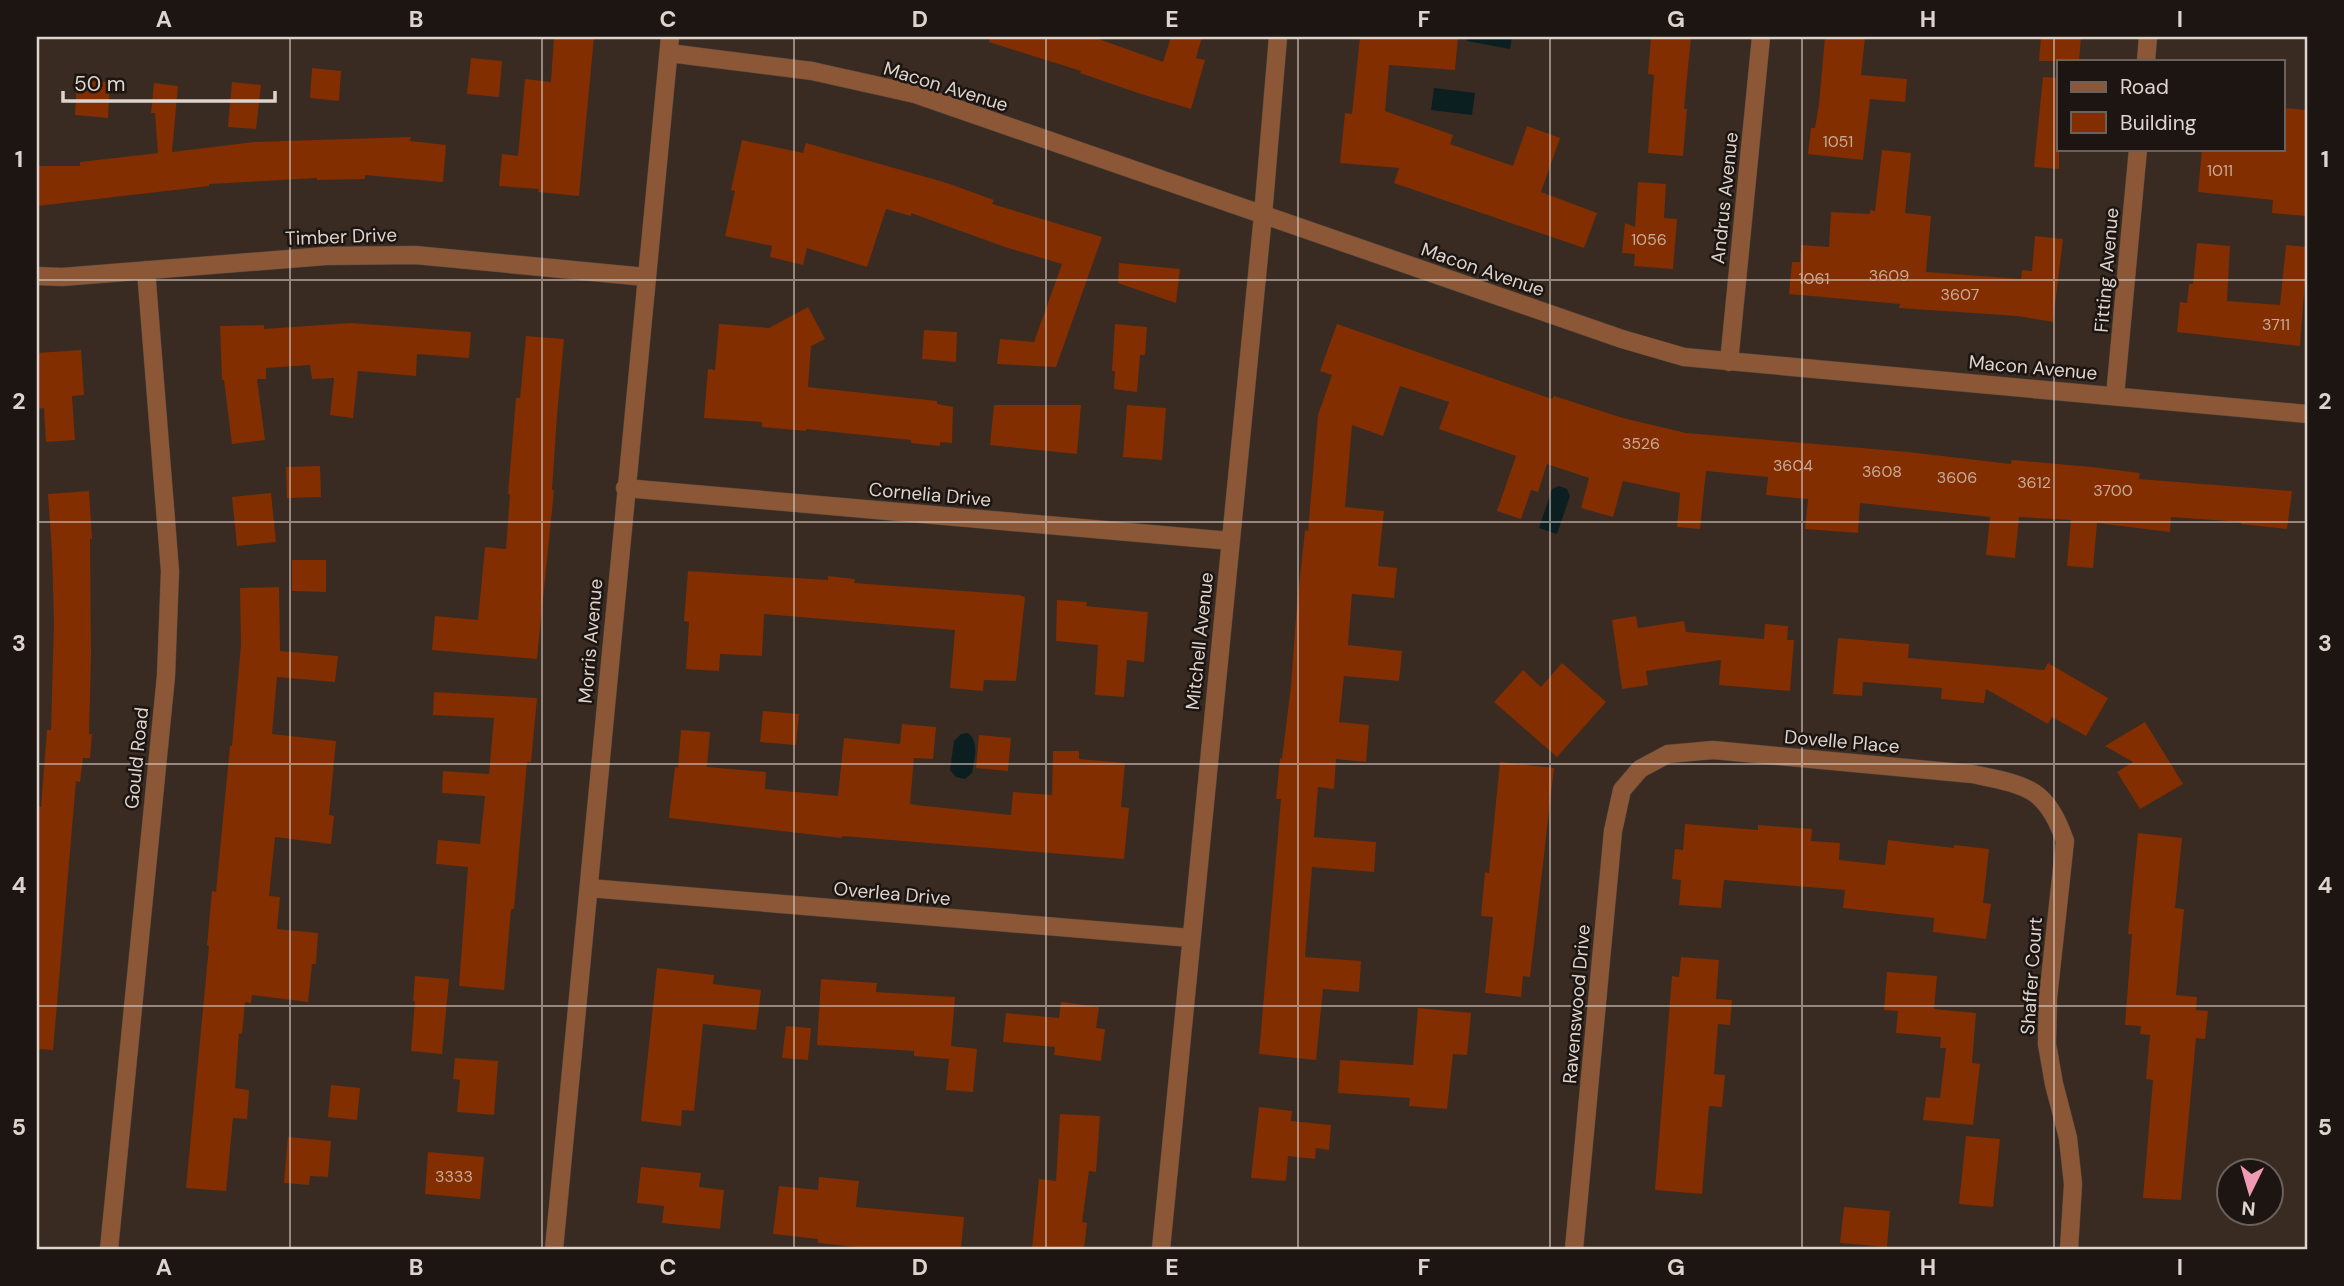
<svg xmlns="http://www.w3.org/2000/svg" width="2344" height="1286" viewBox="0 0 2344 1286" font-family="'DM Sans',sans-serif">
	<rect width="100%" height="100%" fill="#392b21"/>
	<path fill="#0c1f20" d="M1468,37h44l-2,12 -43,-8z
		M1434,88l41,5 -3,22 -41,-5z
		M1559,486l8,3 3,7 -13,38 -18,-6 13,-39z
		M968,733c12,9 6,27 4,40l-7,6 -9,-2 -6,-7 4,-29 7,-7z"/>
	<path fill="#822e00" d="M554,37h40l-15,159 -41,-4 1,-3 -40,-3 3,-32 16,2 7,-77 26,3z
		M990,37h103l70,25 8,-25h31l-6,21 9,2 -14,49 -50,-15 -61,-21 1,-2 -92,-29z
		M1360,37h98l-3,33 -66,-5 -4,46 68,24 -3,9 63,22 14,-40 33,12 -19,54 56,21 -13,35 -190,-65 5,-15 -59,-5 5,-50 7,1z
		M1651,37h40l-7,72h3l-4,47 -35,-3 6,-78 -6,-1z
		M1825,37h40l-4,38 46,4 -2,23 -35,-3 -7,61 -55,-6 3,-26h4l4,-24z
		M2041,37l40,1 -2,23h-40z
		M471,58l31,3 -3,36 -32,-3z
		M312,68l29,3 -2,30 -29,-3z
		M2043,77l16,1v91l-25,-2z
		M77,80l33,2 -2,36 -33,-3z
		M232,82l29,3 -5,44 -28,-2z
		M154,83l24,3 -6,66 82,-10 157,-5 -1,4 36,4 -3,37 -78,-7v4l-48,1v-2l-108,6v2l-172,20v-40h43v-4l78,-9 -3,-40h-4z
		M2283,108l24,2v82l-2,24 -33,-3 1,-13 -75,-8 4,-43h81z
		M742,140l61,13 3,-10 141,40 47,17 -2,4 110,33 -46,130 -59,-3 3,-25 34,3 28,-78 -57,-17 -94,-34v3l-25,-7 -19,58 -60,-19 -4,17 -33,-8 2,-11 -47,-10 10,-45 -4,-1z
		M1882,150l29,3 -6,60 26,3 -5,56 95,7 1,-9 10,1 3,-35 28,3 -10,83 -35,-6 -119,-8 1,-4 -111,-10 3,-32h8l1,-17 28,2 2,-35 39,2v-4l5,1z
		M1638,182l28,2 -2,34 13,1 -4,50 -39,-3 1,-12 -13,-1 3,-30 10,4z
		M2197,243l33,3 -3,55 53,4 6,-60 21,2v33h-2l-5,66 -123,-14 3,-30 7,1 2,-19h4z
		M1119,263l61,6 -4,34 -58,-20z
		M808,307l17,32 -14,7 -3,41 129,14v3l16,3 -1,36 -12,-1v4l-29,-3v-3l-105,-11v2l-44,-4v-5l-58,-4 4,-49 7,1 4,-46 50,4z
		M351,323l120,9 -2,26 -52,-4 -1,22 -58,-5 -5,47 -23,-3 4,-37 -22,1 -2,-14 -44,3v11h-9l8,61 -33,4 -8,-64h-2l-2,-54 44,-1v4z
		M1115,324l32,3 -2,28h-5l-3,37 -23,-3 1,-18h-3z
		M1337,324l215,75 2,-3 69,22 63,15 222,19 103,12 1,-4 80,7 48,6 -1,6 153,12 -5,38 -46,-5v-2l-70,-5 -1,15 -73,-9 -4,45 -26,-2 4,-46 -52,-3 -4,41 -29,-3 4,-38 -130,-14 -2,30 -53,-4 3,-30 -42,-4 2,-18 -62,-6 -6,58 -23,-2 3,-34 -57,-12 -10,36 -32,-9 8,-30 -42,-14 -9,28 -7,-2 -10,29 -24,-8 19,-55 -77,-27 10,-27 -49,-16 -17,50 -31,-11 -7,82 39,4 -6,55 19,2 -3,30 -42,-4 -4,51 54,6 -3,30 -55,-5 -5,46 30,3 -3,37 -30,-3 -2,30 -16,-2 -4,50 62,5 -2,30 -62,-5 -7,90 56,4 -2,31 -36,-3 -7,71 -57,-6 22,-255h-5l4,-41 2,1 9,-73 6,-81 8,-75 3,1 10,-116 14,-40 -12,-4z
		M924,330l33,2 -1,30 -34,-3z
		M526,336l38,3 -7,76 -5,75h2l-17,169 -105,-9 3,-34 43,4 7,-73 21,2 4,-55h-2l8,-96h4z
		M81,350l3,45 -12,1 3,44 -29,2 -2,-34 -7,1v-56z
		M994,405h87l-4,49 -87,-9z
		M1127,405l39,3 -4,52 -39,-3z
		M320,466l1,31 -34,1 -1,-31z
		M89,491l3,48h-2l1,117 -2,78h3l-2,24h-7l-3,24 -4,-1 -23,269 -16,-1v-242h4l6,-77h4l3,-109 -2,-69 -4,-58z
		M271,493l5,49 -39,4 -5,-49z
		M292,560h34v32l-34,-1z
		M688,571l140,9v-4l27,3 -1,4 165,12 6,2 -9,84 -32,-1 -1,11 -33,-3 5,-58 -191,-16 -2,42 -42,-2 -1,17 -33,-2 3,-47 -5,-1z
		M279,587l1,64 58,5 -3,26 -58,-5 -5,57 64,7 -7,74 5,1 -3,28 -56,-7 -6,59 11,1 -3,32 41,4 -2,31h-4l-4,38 -56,-7 -1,8 -6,-1 -3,32 -3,-1 -4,55 14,2 -2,29 -14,-1 -7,73 -40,-3 23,-242 -2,-1 5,-54 4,1 14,-146h2l9,-101 -1,-57z
		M1057,600l30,2 -1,4 62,6 -4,50 -17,-2 -3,37 -29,-2 3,-50 -42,-4z
		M1636,616l2,12 46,-7 2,11 78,7 1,-15 23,2 -1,14h7l-4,51 -71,-6 2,-25 -75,11 2,14 -26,4 -10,-69z
		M1838,638l71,6 -1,14 136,12 4,-7 60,35 -22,38 -34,-19 -4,7 -62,-35 -2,14 -43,-4 1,-11 -79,-6 -1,14 -29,-2z
		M1562,663l44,39 -49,55 -63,-55 29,-32 18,17z
		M434,692l103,6 -6,64h-4l-13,147h-3l-7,81 -45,-4 9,-119 -32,-3 2,-24 42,4 5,-48 -43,-3 1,-22 46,3 5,-56 -61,-3z
		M763,711l36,3 -3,31 -36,-3z
		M2145,722l38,62 -43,25 -23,-37 16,-10 -28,-16z
		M902,724l34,3 -3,32 -19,-1 -4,46 6,1 95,10 2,-23 39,3 1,-44h26v8l46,4 -4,44 8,1 -5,51 -282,-23v2l-173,-20 6,-51 3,1 3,-38 29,2 -3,35 59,5 -1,17 73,7 6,-58 56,6z
		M979,735l32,3 -3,33 -32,-3z
		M1500,762l54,6 -24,209 -7,-1 -2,21 -36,-4 8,-76 -12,-1 4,-44 4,1z
		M1685,824l73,6v-5l54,4 -1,12 29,2 -1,17 46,5 3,-25 66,8v-3l35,4 -6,54 8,1 -5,35 -53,-7 1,-14 -91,-10 2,-18 -121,-10 -3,28 -42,-3 2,-25 -9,-1 3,-30 8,1z
		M2138,833l44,5 -7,70 9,1 -8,86 21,2 -1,13 12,1 -3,28 -9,-1 -15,162 -38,-2 10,-118 -7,-1 4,-44 -10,-1 1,-8 -16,-1 7,-91h-4z
		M1681,957l38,3 -3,39 16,1 -2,25 -12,-1 -4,50 11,1 -3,32 -13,-1 -7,88 -47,-4 17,-214 7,1z
		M657,968l57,7 -1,9 48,6 -5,40 -53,-6 -9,87 -12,-1 -1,16 -40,-5z
		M1887,972l50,4 -3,33 42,4 -4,50 8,1 -7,61 -50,-5 3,-23 14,1 6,-50h-6l1,-11 -45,-4 2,-22 -14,-1z
		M415,976l34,3 -7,75 -31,-3 4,-50h-2z
		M821,979l56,4 -1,9 79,5 -4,49 26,3 -4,43 -27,-2 3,-31 -35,-3v-5l-97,-6z
		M1061,1002l38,5 -3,21 9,1 -4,32 -47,-6 1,-8 -52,-5 3,-29 53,5z
		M1418,1008l53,5 -4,42 -14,-1 -6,55 -38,-3 1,-8 -72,-5 2,-33 73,5z
		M786,1026l25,2 -3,32 -26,-2z
		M455,1058l43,3 -4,54 -37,-3 3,-32 -7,-1z
		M331,1085l29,3 -3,32 -29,-3z
		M1259,1107l33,4 -1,10 40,4 -2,25 -13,-2 -1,11 -27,-3 -2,25 -35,-3z
		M1060,1114l40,2 -4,56 -7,-1 -7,51 5,1 -3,26h-52l7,-70 17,2z
		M1966,1136l34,3 -7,68 -34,-3z
		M288,1137l43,4 -3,36 -18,-1 -1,9 -25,-2z
		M428,1152l56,5 -4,42 -55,-5z
		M641,1167l60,6 -2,14 25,3 -4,39 -58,-6 2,-17 -27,-3z
		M819,1177l40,4 -3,26 108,10 -3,32h-86l-57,-6v-4l-45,-5 6,-48 39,4z
		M1844,1207l46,4 -3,36 -47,-4z"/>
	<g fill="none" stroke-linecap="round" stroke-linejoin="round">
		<g stroke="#53463d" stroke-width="19">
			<path id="street" d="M669,53l143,18 103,23 707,245 62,18 623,57
				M2146,61l2,-24
				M37,276l25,1 264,-21 89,-1 231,22
				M1729,362l32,-325
				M2115,396l23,-247
				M625,488l606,53
				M589,888l602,50
				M109,1249l57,-573 4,-105 -24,-301
				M554,1249l116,-1212
				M1161,1249l102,-1034 15,-178
				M1574,1249l39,-418 9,-41 18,-21 28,-15 45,-4 259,24c53,11 74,12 93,67l-17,157 -1,46 7,40 14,54 5,46 -4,65"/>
		</g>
		<use href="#street" stroke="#8b5736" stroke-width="18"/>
	</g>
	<path fill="none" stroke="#ded4ce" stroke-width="2" stroke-opacity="0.55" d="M290,37v1212M542,37v1212M794,37v1212M1046,37v1212M1298,37v1212M1550,37v1212M1802,37v1212M2054,37v1212M37,280h2270M37,522h2270M37,764h2270M37,1006h2270"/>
	<g text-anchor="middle" stroke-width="5" stroke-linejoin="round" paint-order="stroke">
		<g font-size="16" fill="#c7aa9a">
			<text x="1838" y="147">1051</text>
			<text x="2220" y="176">1011</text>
			<text x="1649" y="245">1056</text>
			<text x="1889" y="281">3609</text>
			<text x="1814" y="284">1061</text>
			<text x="1960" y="300">3607</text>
			<text x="2276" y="330">3711</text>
			<text x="1641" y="449">3526</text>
			<text x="1793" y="471">3604</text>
			<text x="1882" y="477">3608</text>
			<text x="1957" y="483">3606</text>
			<text x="2034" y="488">3612</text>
			<text x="2113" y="496">3700</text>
			<text x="454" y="1182">3333</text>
		</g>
		<g font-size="19" fill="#ded4ce" stroke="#1c1511">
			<text transform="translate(946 86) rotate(17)" y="7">Macon Avenue</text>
			<text transform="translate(1724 198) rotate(-84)" y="7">Andrus Avenue</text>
			<text transform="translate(341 236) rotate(-2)" y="7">Timber Drive</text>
			<text transform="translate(1483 269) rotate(19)" y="7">Macon Avenue</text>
			<text transform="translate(2106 270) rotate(-85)" y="7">Fitting Avenue</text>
			<text transform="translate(2033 367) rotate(5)" y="7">Macon Avenue</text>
			<text transform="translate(930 494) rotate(5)" y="7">Cornelia Drive</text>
			<text transform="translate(590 641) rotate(-85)" y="7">Morris Avenue</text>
			<text transform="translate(1199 641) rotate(-84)" y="7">Mitchell Avenue</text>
			<text transform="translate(1842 741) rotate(5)" y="7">Dovelle Place</text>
			<text transform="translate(136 758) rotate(-84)" y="7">Gould Road</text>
			<text transform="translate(892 893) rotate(5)" y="7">Overlea Drive</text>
			<text transform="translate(2031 976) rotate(-86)" y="7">Shaffer Court</text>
			<text transform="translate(1576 1004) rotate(-85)" y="7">Ravenswood Drive</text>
		</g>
	</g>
	<rect width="2344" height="1286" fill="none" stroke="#1c1511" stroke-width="77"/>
	<rect x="2057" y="60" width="228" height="91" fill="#1c1511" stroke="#6a615d" stroke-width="2"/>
	<rect x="2071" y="82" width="35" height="10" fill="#8b5736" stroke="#6a615d" stroke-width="2"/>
	<text x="2120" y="94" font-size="21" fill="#ded4ce">Road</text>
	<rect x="2071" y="112" width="35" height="21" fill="#822e00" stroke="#6a615d" stroke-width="2"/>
	<text x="2120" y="130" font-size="21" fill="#ded4ce">Building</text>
	<g transform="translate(2250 1192) rotate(185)"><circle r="33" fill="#1c1511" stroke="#6a615d" stroke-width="2"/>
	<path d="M0-5L12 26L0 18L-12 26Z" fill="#f09ab6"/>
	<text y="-10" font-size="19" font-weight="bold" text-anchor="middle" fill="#ded4ce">N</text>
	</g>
	<path d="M63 91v10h212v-10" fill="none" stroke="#ded4ce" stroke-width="3.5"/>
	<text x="74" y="91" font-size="21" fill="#ded4ce" stroke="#1c1511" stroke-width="5" paint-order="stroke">50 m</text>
	<rect x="38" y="38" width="2268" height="1210" fill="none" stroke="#ded4ce" stroke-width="2.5"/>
	<g font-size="23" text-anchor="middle" font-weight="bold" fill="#ded4ce">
		<text x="164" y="27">A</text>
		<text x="416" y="27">B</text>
		<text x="668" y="27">C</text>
		<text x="920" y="27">D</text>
		<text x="1172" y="27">E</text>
		<text x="1424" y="27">F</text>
		<text x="1676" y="27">G</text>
		<text x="1928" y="27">H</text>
		<text x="2180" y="27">I</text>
		<text x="19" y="167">1</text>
		<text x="2325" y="167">1</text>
		<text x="19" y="409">2</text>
		<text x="2325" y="409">2</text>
		<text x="19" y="651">3</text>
		<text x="2325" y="651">3</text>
		<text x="19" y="893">4</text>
		<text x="2325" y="893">4</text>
		<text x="19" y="1135">5</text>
		<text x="2325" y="1135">5</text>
		<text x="164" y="1275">A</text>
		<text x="416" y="1275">B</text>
		<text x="668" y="1275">C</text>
		<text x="920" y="1275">D</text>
		<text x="1172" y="1275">E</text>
		<text x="1424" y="1275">F</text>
		<text x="1676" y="1275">G</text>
		<text x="1928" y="1275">H</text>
		<text x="2180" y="1275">I</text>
	</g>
</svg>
